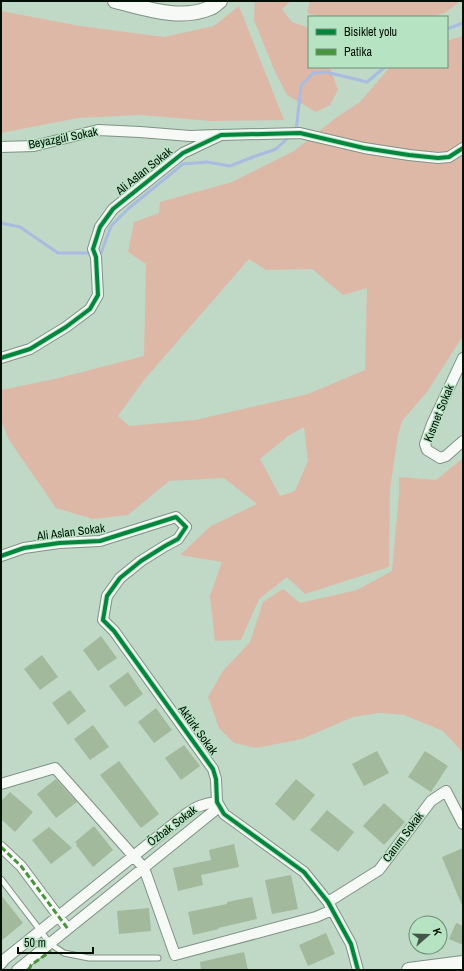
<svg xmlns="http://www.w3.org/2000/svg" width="464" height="971" viewBox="0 0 464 971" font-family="'Archivo Narrow',sans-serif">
	<rect width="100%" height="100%" fill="#c0d8c6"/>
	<path fill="#deb8a6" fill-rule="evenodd" d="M255,1h36l-9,8 10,13 17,6v39h21l8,23 -8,15 -14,7 -29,-17 -12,-23 -21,-52z
		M310,1h150l-15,12 -17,4h-107l-14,-4z
		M239,6l45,114 -74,1 -70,-6 -62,3 -77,15v-122l79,15 84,11 50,-11z
		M463,36v300l-36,56 -25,29 -4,14 -8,54 -1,78 -84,27 -18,-17 -28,22 -18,41 -26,1 -5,-45 12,-34 -42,-7 31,-29 46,-22 -33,-26 -55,3 -41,34 -35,4 -37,-11 -47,-68 -8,-20v-30l58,-12 85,-22 2,-92 -18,-12 6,-30 25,-9 1,-11 72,-20 62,-31 43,-34 23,-15 30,-35h57v-26zM249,259l17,11 46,-1 31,26 24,-7 -2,82 -57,24 -113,26 -66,6 -11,-10 26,-36zM304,427l4,34 -13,30 -15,5 -20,-37 28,-23z
		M463,458v295l-20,-22 -39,-16 -25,-2 -26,4 -51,22 -46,9 -22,-5 -15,-15 -11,-31 15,-26 27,-29 13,-40 20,-13 17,14 57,-13 35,-19 7,-77v-17l37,3z"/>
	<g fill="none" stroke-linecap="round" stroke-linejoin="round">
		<path stroke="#a8bce2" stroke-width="3" d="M447,29l16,-6
			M296,131l5,-45 12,-13 13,-1 41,10 18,-15
			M1,223l19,4 38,26h43l10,-27 18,-18 54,-44 24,-2 23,4 23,-9 23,-8 14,-13"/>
	</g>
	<path fill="#a2b99b" d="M101,636l16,22 -19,13 -15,-21z
		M42,655l16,22 -18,13 -16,-21z
		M128,672l15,22 -18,13 -16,-21z
		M70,690l16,21 -18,14 -16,-22z
		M156,708l16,22 -18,13 -16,-21z
		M93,725l16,22 -19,13 -16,-21z
		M184,745l16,21 -19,14 -16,-22z
		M377,751l12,22 -25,13 -12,-22z
		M425,751l23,15 -17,26 -23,-15z
		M119,761l40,53 -18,14 -41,-53z
		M56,779l21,23 -21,16 -19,-24z
		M296,779l19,16 -21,26 -19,-17z
		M10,792l23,20 -18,20 -14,-13v-18z
		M384,803l21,19 -21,23 -21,-19z
		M327,810l27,22 -16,20 -28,-22z
		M94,826l19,24 -20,17 -17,-22 1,-1 -2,-2z
		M49,827l23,21 -21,16 -19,-24z
		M234,844l5,23 -38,8 2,10 -25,6 -5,-23 38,-8 -2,-10z
		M463,848v60l-21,-51z
		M291,875l7,34 -26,5 -7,-34z
		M1,895l22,28 -22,18z
		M252,897l5,22 -39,9 1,1 -26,6 -5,-23 39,-8v-2z
		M149,908l2,23 -32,3 -2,-23z
		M456,923l7,3v19l-14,-6z
		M326,933l9,21 -27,12 -9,-21z
		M244,952l4,18h-47l-1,-8z"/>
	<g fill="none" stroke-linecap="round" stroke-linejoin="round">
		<g stroke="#7f9285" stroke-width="7">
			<path id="lane" d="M1,879l45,59 9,9 9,6 25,5h69"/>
		</g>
		<g stroke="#7f9285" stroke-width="12">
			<path id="street" d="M1,147l33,-1 64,-16 42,2 50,4 27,-1
				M1,358l29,-9 36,-22 24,-18 8,-14 -2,-38 -3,-8 7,-22 13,-18 70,-56 38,-18 79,-2 64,15 45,7 29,3 11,-1 14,-9
				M463,358l-31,66 -7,20 2,6 13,8 6,-2 17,-15
				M1,556l23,-8 35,-5 41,-2 76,-24 10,10 -8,12 -13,7 -24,15 -21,17 -13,18 -4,24 11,11 99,138 3,10 1,23 7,12 80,58 24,30 23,42 7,26
				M1,784l54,-16 89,100 31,87 141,-38 16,-7
				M1,847l20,19 47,63
				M328,902l51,-32 52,-69 15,-10 17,33
				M1,964l4,-5 181,-145c10,-7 18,-11 31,-12l-3,9 -197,159"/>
		</g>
		<g stroke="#7f9285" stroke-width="16">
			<path id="secondary" d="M115,1c30,7 65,20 95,7 4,-1 7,-5 10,-7
				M409,970l54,-7"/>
		</g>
		<path stroke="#c3cac4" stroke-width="2" stroke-dasharray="1 3" stroke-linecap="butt" d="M177,964l3,6"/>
		<use href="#lane" stroke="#f6f9f6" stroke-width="5"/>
		<use href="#street" stroke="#f6f9f6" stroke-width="10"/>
		<use href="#secondary" stroke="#f6f9f6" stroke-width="14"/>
		<path stroke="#47973a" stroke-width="3" stroke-dasharray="6 3" stroke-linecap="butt" d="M1,847l20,19 47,63
			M29,970l2,-5 20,-14"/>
		<g stroke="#b6e3c1" stroke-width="6">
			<path id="cycleway" d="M1,358l29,-9 36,-22 24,-18 8,-14 -2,-38 -3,-8 7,-22 13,-18 70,-56 38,-18 79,-2 64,15 45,7 29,3 11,-1 14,-9
				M1,556l23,-8 35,-5 41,-2 76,-24 10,10 -8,12 -13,7 -24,15 -21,17 -13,18 -4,24 11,11 99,138 3,10 1,23 7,12 80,58 24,30 23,42 7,26"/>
		</g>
		<use href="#cycleway" stroke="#00873e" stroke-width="4"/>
	</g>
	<g text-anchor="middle" stroke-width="3" stroke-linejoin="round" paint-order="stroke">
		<g font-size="12" fill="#020f05" stroke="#b6e3c1">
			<text transform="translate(63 138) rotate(-11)" y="4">Beyazgül Sokak</text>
			<text transform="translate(144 171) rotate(-39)" y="4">Ali Aslan Sokak</text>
			<text transform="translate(439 413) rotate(-68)" y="4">Kısmet Sokak</text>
			<text transform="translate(71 532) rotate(-7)" y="4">Ali Aslan Sokak</text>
			<text transform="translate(198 730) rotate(54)" y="4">Aktürk Sokak</text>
			<text transform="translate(172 826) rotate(-37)" y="4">Özbak Sokak</text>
			<text transform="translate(403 837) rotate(-53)" y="4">Canım Sokak</text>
		</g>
	</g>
	<rect width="464" height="971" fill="none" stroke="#020f05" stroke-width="4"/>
	<rect x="308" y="16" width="140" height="52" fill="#b6e3c1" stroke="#6e8e76"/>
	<rect x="316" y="29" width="20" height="6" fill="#00873e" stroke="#6e8e76"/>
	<text x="344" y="36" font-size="12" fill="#020f05">Bisiklet yolu</text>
	<rect x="316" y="49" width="20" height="6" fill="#47973a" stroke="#6e8e76"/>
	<text x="344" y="56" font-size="12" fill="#020f05">Patika</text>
	<g transform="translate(428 935) rotate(70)"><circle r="19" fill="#b6e3c1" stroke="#6e8e76"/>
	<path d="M0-3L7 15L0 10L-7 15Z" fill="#445549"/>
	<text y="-6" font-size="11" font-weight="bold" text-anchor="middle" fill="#020f05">K</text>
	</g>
	<path d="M18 947v6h75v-6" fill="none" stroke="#020f05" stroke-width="2"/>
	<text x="24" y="947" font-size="12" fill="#020f05" stroke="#b6e3c1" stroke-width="3" paint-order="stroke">50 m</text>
</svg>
